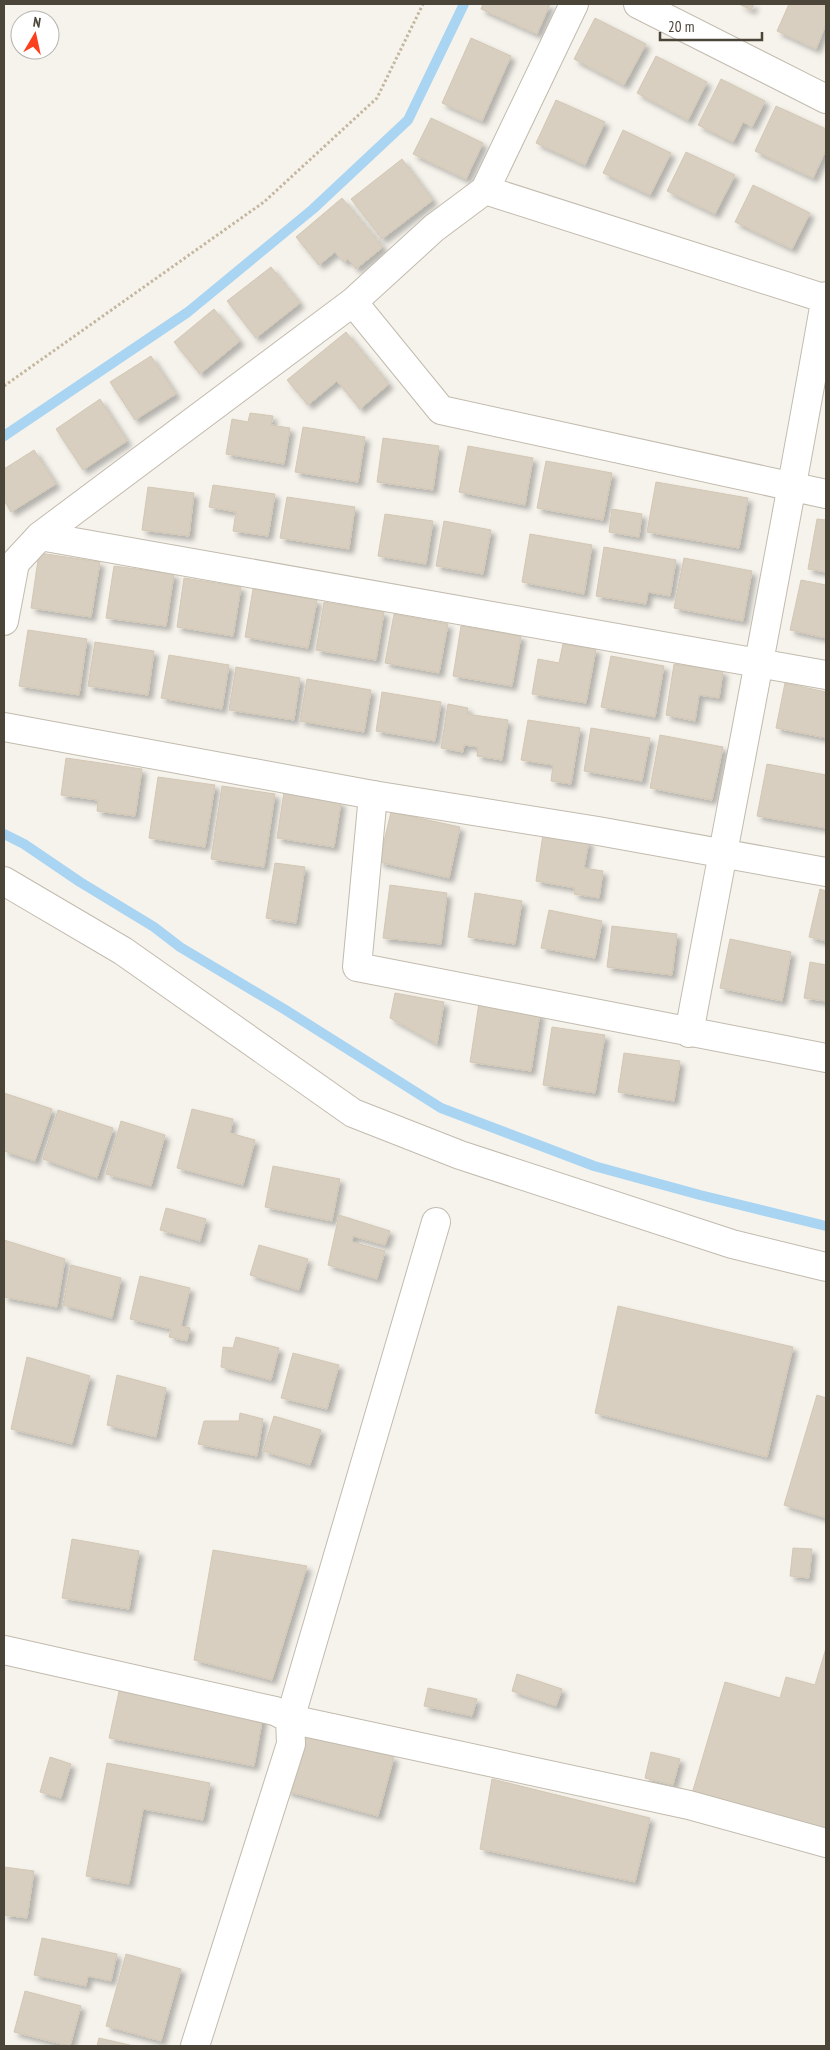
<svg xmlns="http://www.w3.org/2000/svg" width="830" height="2050" viewBox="0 0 830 2050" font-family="'PT Sans Narrow',sans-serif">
	<defs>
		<filter id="shadow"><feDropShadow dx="4.5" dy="4.5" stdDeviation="2.5" flood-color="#0004"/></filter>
	</defs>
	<rect width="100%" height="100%" fill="#f6f3ec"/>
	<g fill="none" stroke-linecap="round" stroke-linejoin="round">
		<path stroke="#a9d4f2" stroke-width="10" d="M4,436l184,-124 125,-103 95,-89 56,-116
			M4,834l20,10 56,38 74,45 26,20 104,62 157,99 153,58 106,29 126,31"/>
	</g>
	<path fill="#d8cfc1" stroke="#d3c7b4" filter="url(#shadow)" d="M483,4h67l-13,30 -56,-25z
		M739,4h15l-3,6z
		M789,4h37v20l-10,25 -39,-18z
		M595,18l51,26 -22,41 -50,-26z
		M471,38l40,18 -29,65 -40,-18z
		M656,56l51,26 -19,38 -51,-27z
		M721,79l44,22 -13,26 -9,-5 -10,20 -35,-17z
		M556,100l49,22 -20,43 -49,-22z
		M776,106l50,23v21l-13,28 -58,-27z
		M431,118l52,25 -17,36 -53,-25z
		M623,130l48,23 -21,42 -47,-22z
		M686,152l49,23 -20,39 -48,-23z
		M402,159l31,41 -51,39 -31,-40z
		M753,185l57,28 -18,36 -57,-27z
		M342,198l41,49 -27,22 -8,-10 -4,3 -9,-10 -16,13 -23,-28z
		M271,267l29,36 -44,35 -29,-37z
		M214,309l26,32 -40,33 -26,-32z
		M346,332l43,52 -29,25 -23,-28 -29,24 -21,-25z
		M151,356l25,38 -41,26 -25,-38z
		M100,399l27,42 -44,29 -27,-41z
		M250,413l23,3 -2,9 19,3 -6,36 -58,-10 6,-35 16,3z
		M303,427l62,10 -7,45 -63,-10z
		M383,438l56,8 -6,44 -56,-8z
		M468,446l65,12 -8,47 -66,-13z
		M34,450l22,34 -45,28 -7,-12v-31z
		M546,461l66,12 -9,47 -66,-12z
		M656,482l92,16 -9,50 -92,-16z
		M213,485l62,9 -7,42 -35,-5 3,-19 -27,-5z
		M148,487l46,6 -5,43 -47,-6z
		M287,497l68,10 -6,42 -69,-11z
		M612,509l30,5 -3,23 -30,-5z
		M385,514l48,7 -7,43 -48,-8z
		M817,519l9,1v52l-18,-3z
		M444,521l47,9 -8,44 -47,-8z
		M530,534l62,11 -8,49 -62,-12z
		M604,547l72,13 -6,36 -22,-4 -2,12 -50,-8z
		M39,553l61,9 -9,55 -60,-9z
		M684,558l68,13 -9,50 -69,-13z
		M114,566l60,8 -8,52 -60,-8z
		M184,578l57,9 -8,49 -56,-9z
		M801,580l25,5v53l-36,-8z
		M253,589l64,11 -9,48 -63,-11z
		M324,602l60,10 -8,48 -60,-10z
		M394,614l54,10 -9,49 -54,-10z
		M461,626l60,10 -9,50 -59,-10z
		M28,630l59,9 -8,56 -60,-9z
		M95,642l59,9 -6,44 -60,-9z
		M563,644l33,5 -10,54 -54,-9 6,-35 21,4z
		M169,655l60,10 -7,44 -61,-11z
		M611,656l53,10 -9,51 -54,-10z
		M674,664l49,7 -4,27 -20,-3 -4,26 -29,-6z
		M236,667l64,11 -6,42 -65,-10z
		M307,679l64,11 -7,42 -64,-11z
		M785,683l41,9v46l-50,-10z
		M382,692l59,10 -6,39 -59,-10z
		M448,704l20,4 -1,6 41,6 -6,40 -25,-4 1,-9 -14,-2 -1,7 -22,-4z
		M528,720l52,8 -9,56 -20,-3 2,-16 -32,-5z
		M591,728l59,10 -8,43 -58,-10z
		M660,735l63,12 -11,53 -62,-12z
		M66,758l76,11 -7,47 -38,-5 1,-11 -37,-5z
		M767,764l59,11v53l-69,-12z
		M158,777l57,8 -10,62 -56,-9z
		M222,786l53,8 -11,73 -53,-8z
		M284,792l57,10 -7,45 -57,-9z
		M391,812l69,15 -11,51 -70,-16z
		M543,834l46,7 -5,27 19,3 -4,27 -25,-4 1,-6 -39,-7z
		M275,863l30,4 -9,56 -30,-5z
		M390,885l57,8 -6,51 -58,-6z
		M820,889l6,2v50l-17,-4z
		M475,893l47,8 -7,43 -47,-7z
		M549,910l53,11 -7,37 -54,-10z
		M612,926l65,8 -5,41 -65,-8z
		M730,939l61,13 -9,49 -62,-13z
		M810,962l16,3v36l-22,-3z
		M395,993l49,9 -7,42 -47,-26z
		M479,1003l61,10 -9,58 -61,-9z
		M552,1027l53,8 -10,58 -52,-8z
		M624,1053l56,8 -6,40 -56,-9z
		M4,1093l48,16 -17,52 -31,-10z
		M192,1109l41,10 -3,14 25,7 -12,45 -66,-17z
		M58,1110l55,18 -16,50 -54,-19z
		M121,1121l44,14 -14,51 -45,-12z
		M273,1166l67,13 -8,42 -67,-14z
		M166,1208l40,11 -6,22 -40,-11z
		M339,1215l51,16 -5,14 -32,-9 -1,6 33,9 -8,28 -49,-14z
		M4,1240l61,19 -8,48 -53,-10z
		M259,1245l49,14 -9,31 -49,-15z
		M71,1265l50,13 -9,40 -49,-13z
		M140,1276l50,12 -9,38 9,2 -3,13 -18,-4 2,-8 -41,-10z
		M618,1306l175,41 -26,110 -172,-44z
		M236,1337l43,11 -8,32 -50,-13 2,-20 10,1z
		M293,1353l46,12 -12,44 -46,-11z
		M27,1357l63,19 -18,68 -61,-15z
		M117,1375l49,13 -10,49 -49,-12z
		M817,1395l9,3v120l-42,-13z
		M240,1413l23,6 -6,37 -59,-12 6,-23h35z
		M274,1416l47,14 -11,35 -47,-14z
		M72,1539l67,12 -10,58 -67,-11z
		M793,1548l19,1 -3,29 -19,-2z
		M213,1550l94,16 -35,114 -78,-20z
		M826,1648v189l-135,-40 34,-115 55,16 6,-21 29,8z
		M517,1674l45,15 -6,17 -44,-15z
		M120,1687l143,29 -9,50 -145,-28z
		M428,1688l49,11 -5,17 -48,-10z
		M302,1733l92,24 -16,59 -92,-25z
		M651,1752l29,7 -7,26 -28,-7z
		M50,1757l21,7 -10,34 -21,-6z
		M107,1763l103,20 -7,37 -60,-11 -14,75 -43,-8z
		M492,1779l158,39 -15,64 -155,-33z
		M4,1867l30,4 -7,47 -23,-3z
		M42,1938l75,16 -6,27 -23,-5 -2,10 -52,-11z
		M126,1954l55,15 -20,72 -55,-15z
		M25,1991l56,15 -11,40 -56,-14z
		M99,2038l35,8h-37z"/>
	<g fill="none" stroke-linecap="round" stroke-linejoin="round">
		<g stroke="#c2bbae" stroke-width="30">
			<path id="minor" d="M638,4l188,95
				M485,190l341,109
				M353,302l88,108 385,84
				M40,536l786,139
				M4,621l11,-58 25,-27 313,-234 81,-74 51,-38 89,-186
				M373,795l-16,172 469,91
				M4,881l119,70 230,162 107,42 272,89 94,23
				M689,1033c46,-246 94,-491 137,-737
				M4,1650l271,61 15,8 399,86 137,38
				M195,2046l96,-302 -1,-25 146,-497"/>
		</g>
		<g stroke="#c2bbae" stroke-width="30">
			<path id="tertiary" d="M4,727l369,68 225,36 228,41"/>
		</g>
		<path stroke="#c4b79f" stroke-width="3" stroke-dasharray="2.5 2.5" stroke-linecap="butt" d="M4,386l260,-184 113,-104 46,-94"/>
		<use href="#minor" stroke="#fff" stroke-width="28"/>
		<use href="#tertiary" stroke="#fff" stroke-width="28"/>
	</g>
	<rect width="830" height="2050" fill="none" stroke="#4b4439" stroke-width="10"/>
	<g transform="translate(35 35) rotate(9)"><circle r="24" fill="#ffffff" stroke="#b7b4b0"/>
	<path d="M0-4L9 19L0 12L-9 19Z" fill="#fc3f1d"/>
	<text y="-8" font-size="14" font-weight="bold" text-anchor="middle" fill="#4b4439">N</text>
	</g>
	<path d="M660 32v8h102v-8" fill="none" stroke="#4b4439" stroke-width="2.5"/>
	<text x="668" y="32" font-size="15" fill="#4b4439" stroke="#ffffff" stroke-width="4" paint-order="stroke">20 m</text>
</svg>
